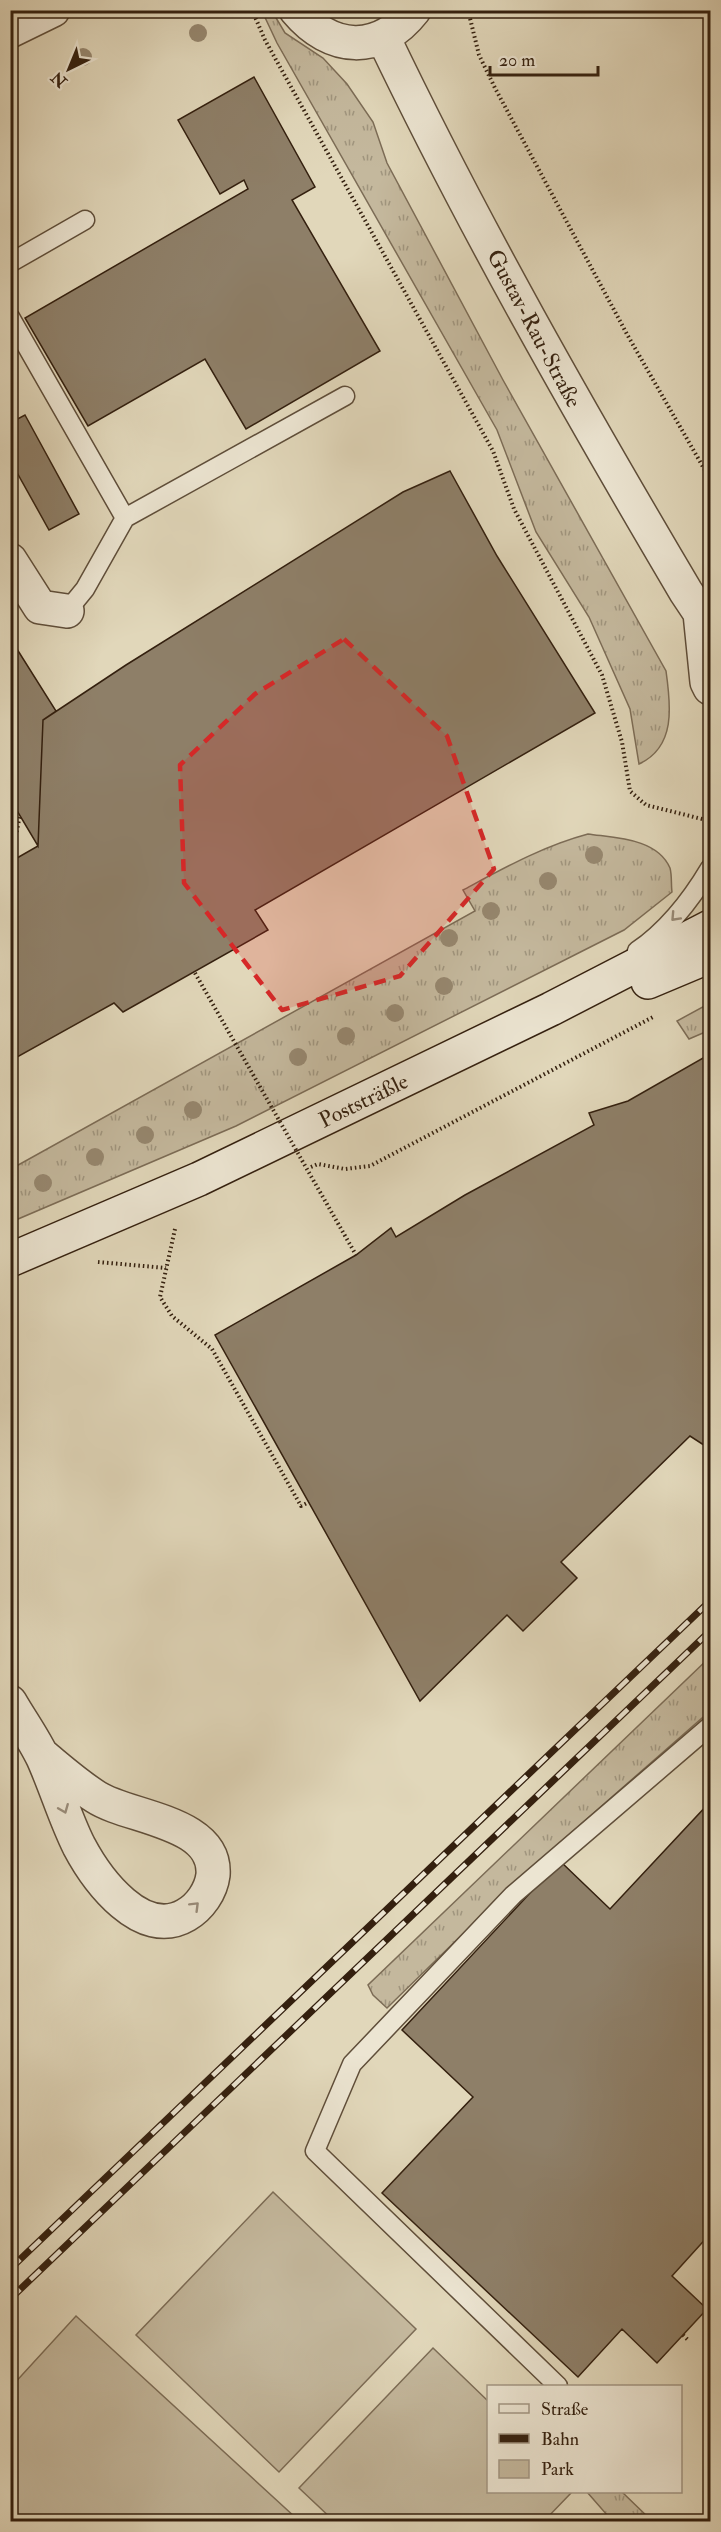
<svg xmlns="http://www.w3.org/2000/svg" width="721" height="2532" viewBox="0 0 721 2532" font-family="'IM FELL Double Pica',serif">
	<defs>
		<pattern id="grass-tufts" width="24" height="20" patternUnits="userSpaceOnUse" patternTransform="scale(1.5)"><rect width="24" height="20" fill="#c4b89d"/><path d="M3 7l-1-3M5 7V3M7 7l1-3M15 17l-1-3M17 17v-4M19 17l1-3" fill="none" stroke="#a0957e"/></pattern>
	</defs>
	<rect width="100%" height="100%" fill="#e1d7ba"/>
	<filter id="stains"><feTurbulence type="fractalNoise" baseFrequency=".00333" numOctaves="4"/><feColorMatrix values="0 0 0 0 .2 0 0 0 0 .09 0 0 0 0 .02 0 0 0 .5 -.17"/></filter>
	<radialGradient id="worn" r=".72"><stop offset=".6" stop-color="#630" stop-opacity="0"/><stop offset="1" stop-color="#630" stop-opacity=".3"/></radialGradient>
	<path fill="url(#grass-tufts)" stroke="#7c6c56" stroke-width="1.5" d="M262,11h10l13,22 38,25 24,26 26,38 14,41 116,217 163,291c5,35 10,76 -27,93l-9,-55 -41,-92 -53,-85 -39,-102 -220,-387z
		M588,834c27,4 69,4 82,34 2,7 1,17 2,24l-48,38 -388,196 -225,96v-53l464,-258 -12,-21c41,-22 80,-44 125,-56z
		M710,1003v27l-21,9 -12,-18z
		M710,1657v54l-187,164 -136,133 -14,-13 -5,-10z
		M587,2492h35l30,29h-43l-1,-5z"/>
	<path fill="#c4b89d" stroke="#7c6c56" stroke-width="1.5" d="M273,2192l143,137 -137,143 -143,-137z
		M76,2316l220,202 -3,3h-282v-134z
		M433,2348l55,53v91h84l-28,29h-210l-35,-33z"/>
	<path fill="#8e7f68" stroke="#34200f" stroke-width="1.5" d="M254,77l61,110 -23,13 88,151 -134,78 -41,-70 -117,67 -63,-108 223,-129 -4,-9 -24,14 -42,-74z
		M25,415l54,99 -30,16 -39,-70v-37z
		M450,471l47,85 98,157 -340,197 13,20 -145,82 -9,-9 -104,58v-199l28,-16 5,-126 83,-55 277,-173z
		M10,638l46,73 -13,9 -5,126 -28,-47z
		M710,1054v395l-20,-13 -129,126 16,16 -54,53 -16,-16 -87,86 -205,-366 141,-80 35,-27 5,9 69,-42 129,-70 -5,-12 39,-12z
		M710,1802v432l-38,42 35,33 -50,54 -35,-34 -44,48 -196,-184 91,-96 -71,-67 158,-169 50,48z"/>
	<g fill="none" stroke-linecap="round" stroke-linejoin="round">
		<g stroke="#5f4e3a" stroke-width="21">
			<path id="service" d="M10,263l75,-43
				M10,317l115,201 220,-122
				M67,611l18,-22 40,-71
				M637,951c32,-22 54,-51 73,-83
				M558,2386l-243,-235 37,-87 161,-169 197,-169"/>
		</g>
		<g stroke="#5f4e3a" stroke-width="36">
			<path id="minor" d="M296,10c35,42 83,45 118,0
				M10,31l43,-21
				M383,37c91,190 196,374 303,555l14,21 10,11
				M10,560l30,47 27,4
				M700,613l7,69 3,6
				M10,1702c11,19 24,37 33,56 13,29 22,60 36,88 18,34 63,95 107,69 14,-8 25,-24 27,-40 4,-54 -85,-57 -117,-78 -19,-12 -37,-28 -54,-42"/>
		</g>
		<g stroke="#34200f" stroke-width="36">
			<path id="secondary" d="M648,982l62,-26
				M10,1260l189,-81 352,-170 159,-82"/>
		</g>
		<path stroke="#34200f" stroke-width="4" stroke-dasharray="1.5 3" stroke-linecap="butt" d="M252,10l13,30 228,411 21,58 88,166 20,67 8,49 16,14 64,16
			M468,10l11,45 16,33 133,248 82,143
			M10,847l4,-2 6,-30
			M311,1167l7,-3 27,5 25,-3 283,-149
			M175,1229l-15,68 12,19 40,33 89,157 8,-4
			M98,1262l68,6
			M683,2335l5,5"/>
		<use href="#service" stroke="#ece5d2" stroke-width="18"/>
		<use href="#minor" stroke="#ece5d2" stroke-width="33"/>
		<use href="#secondary" stroke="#ece5d2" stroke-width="33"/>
		<g stroke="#34200f" stroke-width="7">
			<path id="rail" d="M10,2269l700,-668
				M10,2299l700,-668"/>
		</g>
		<use href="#rail" stroke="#ece5d2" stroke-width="4.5" stroke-dasharray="14" stroke-linecap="butt"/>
		<path stroke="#34200f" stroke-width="4" stroke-dasharray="1.5 3" stroke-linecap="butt" d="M195,973l161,282"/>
	</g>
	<g fill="#96876f">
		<circle cx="198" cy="33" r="9"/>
		<circle cx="83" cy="57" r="9"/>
		<circle cx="594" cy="855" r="9"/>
		<circle cx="548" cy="881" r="9"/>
		<circle cx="491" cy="911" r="9"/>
		<circle cx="449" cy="938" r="9"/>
		<circle cx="444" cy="986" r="9"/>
		<circle cx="395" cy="1013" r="9"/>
		<circle cx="346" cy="1036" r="9"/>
		<circle cx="298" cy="1057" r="9"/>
		<circle cx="193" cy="1110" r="9"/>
		<circle cx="145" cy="1135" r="9"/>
		<circle cx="95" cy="1157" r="9"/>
		<circle cx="43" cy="1183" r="9"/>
	</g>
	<defs><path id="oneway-chevron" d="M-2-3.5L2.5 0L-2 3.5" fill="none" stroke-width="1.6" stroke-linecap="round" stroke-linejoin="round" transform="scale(1.5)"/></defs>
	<g stroke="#998c7a">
		<use href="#oneway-chevron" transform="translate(675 917) rotate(133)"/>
		<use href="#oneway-chevron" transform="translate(64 1809) rotate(68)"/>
		<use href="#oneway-chevron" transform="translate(195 1906) rotate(-45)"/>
	</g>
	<path fill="#d62828" fill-opacity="0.2" stroke="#d62828" stroke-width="4.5" stroke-dasharray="12 8" stroke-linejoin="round" d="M344,639l103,97 47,133 -94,107 -118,34 -98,-127 -4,-118 75,-71z"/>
	<g text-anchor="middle" stroke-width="5" stroke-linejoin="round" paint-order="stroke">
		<g font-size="22" fill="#34200f" stroke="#ece5d2">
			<text transform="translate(535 328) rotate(62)" y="8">Gustav-Rau-Straße</text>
			<text transform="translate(363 1100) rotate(-26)" y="8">Poststräßle</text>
		</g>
	</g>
	<rect width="721" height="2532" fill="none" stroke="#e1d7ba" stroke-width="36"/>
	<rect x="12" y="12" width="697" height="2508" fill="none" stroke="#34200f" stroke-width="3"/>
	<rect x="18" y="18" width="685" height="2496" fill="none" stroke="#34200f" stroke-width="1.5"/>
	<rect x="487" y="2385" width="195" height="108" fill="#ece5d2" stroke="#a29684" stroke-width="1.5"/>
	<rect x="499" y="2404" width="30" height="9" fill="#ece5d2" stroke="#a29684" stroke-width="1.5"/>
	<text x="541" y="2415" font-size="18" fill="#34200f">Straße</text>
	<rect x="499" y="2434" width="30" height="9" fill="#34200f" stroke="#a29684" stroke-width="1.5"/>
	<text x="541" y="2445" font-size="18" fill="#34200f">Bahn</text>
	<rect x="499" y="2460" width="30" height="18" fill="#c4b89d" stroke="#a29684" stroke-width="1.5"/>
	<text x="541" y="2475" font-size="18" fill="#34200f">Park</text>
	<g transform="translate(69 69) rotate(223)" stroke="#ece5d2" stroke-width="4.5" paint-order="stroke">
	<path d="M0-4.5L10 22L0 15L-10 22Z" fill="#34200f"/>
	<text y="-9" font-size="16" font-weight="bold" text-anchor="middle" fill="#34200f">N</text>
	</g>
	<path d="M490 66v9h108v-9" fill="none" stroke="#34200f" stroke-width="3"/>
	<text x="499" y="66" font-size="18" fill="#34200f" stroke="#ece5d2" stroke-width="4.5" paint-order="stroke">20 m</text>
	<rect width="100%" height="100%" filter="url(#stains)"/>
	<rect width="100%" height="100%" fill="url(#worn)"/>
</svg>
